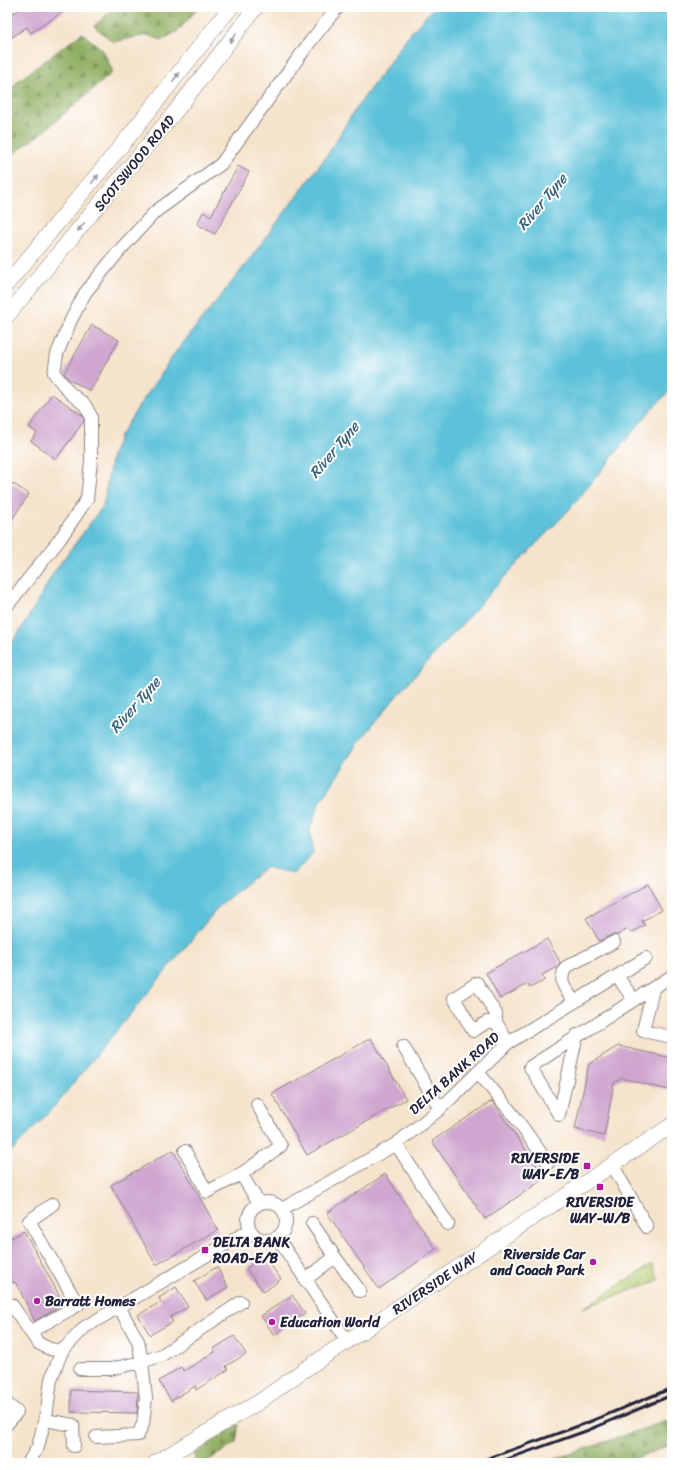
<svg xmlns="http://www.w3.org/2000/svg" width="679" height="1470" viewBox="0 0 679 1470" font-family="Sriracha,sans-serif">
	<defs>
		<pattern id="forest-firs" width="22" height="20" patternUnits="userSpaceOnUse"><rect width="22" height="20" fill="#90af62"/><path d="M5 1l3.5 6h-7zM16 11l3.5 6h-7z" fill="#758e52"/></pattern>
		<pattern id="garden-dots" width="8" height="8" patternUnits="userSpaceOnUse"><rect width="8" height="8" fill="#b6cb6f"/><path d="M2 2h.1M6 6h.1" fill="none" stroke="#9cae61" stroke-width="1.8" stroke-linecap="round"/></pattern>
	</defs>
	<rect width="100%" height="100%" fill="#fff"/>
	<filter id="ink" filterUnits="userSpaceOnUse"><feTurbulence type="fractalNoise" baseFrequency=".025" numOctaves="2"/><feDisplacementMap in="SourceGraphic" scale="8" xChannelSelector="R" yChannelSelector="G"/><feConvolveMatrix kernelMatrix="1 2 1 2 8 2 1 2 1" color-interpolation-filters="sRGB"/></filter>
	<filter id="wash" filterUnits="userSpaceOnUse"><feTurbulence type="fractalNoise" baseFrequency=".012" numOctaves="4" result="noise"/><feDisplacementMap in="SourceGraphic" scale="16" xChannelSelector="R" yChannelSelector="G"/><feGaussianBlur stdDeviation="0.9" result="paint"/><feColorMatrix in="noise" values="0 0 0 0 0 0 0 0 0 0 0 0 0 0 0 0 0 1.4 0 .05"/><feComposite in="paint" operator="in"/></filter>
	<g filter="url(#wash)">
		<rect width="100%" height="100%" fill="#f5e3cb"/>
		<path fill="url(#forest-firs)" stroke="#59684e" d="M116,7h83l-21,24 -16,9 -15,-5 -34,7 -19,-16z
			M82,33l21,17 10,22 -65,56 -36,27 -5,5v-67l11,-12z
			M672,1419v25l-48,19h-80z
			M239,1424l-3,19 -32,20h-9l-1,-9z"/>
		<path fill="url(#garden-dots)" stroke="#6c7655" d="M652,1264l7,16 -76,28z"/>
		<path fill="#5bc1d9" stroke="#3e728a" d="M434,7h238v382l-22,22 -82,100 -57,59 -112,123 -39,48 -41,63 -9,25 3,24 -20,21 -27,-7 -45,37 -169,205 -45,47v-505l21,-33 26,-46 49,-66 9,-51 8,-19 17,-27 37,-55 69,-86 85,-114 23,-38 57,-80z"/>
		<g id="blocks">
			<path fill="#cfa6cf" d="M7,7h3l4,6 10,-6h46l-39,26 -4,-6 -15,10 -5,-8z
				M238,166l11,6 -34,62 -18,-10 6,-12 8,4z
				M92,325l27,15 -29,51 -23,-13 -3,-5z
				M52,394l30,21 2,3v3l-28,38 -25,-18 6,-8 -8,-6z
				M7,480l22,14 -22,33z
				M648,884l14,26 -20,11 3,4 -14,8 -3,-4 -11,6h-6l-12,6 -13,-23z
				M547,939l13,23 -2,5 -16,8 3,5 -15,8 -2,-4 -28,15 -14,-26z
				M371,1038l35,61 -99,56 -35,-61z
				M618,1046l54,12v33l-50,-13 -8,5 -10,53 -29,-7 14,-65z
				M492,1101l53,77 -60,41 -53,-78z
				M173,1150l45,80 -62,35 -45,-80z
				M385,1174l51,75 -57,40 -52,-76z
				M24,1231l40,73 -29,17 -19,-38 -9,-3v-40z
				M263,1255l18,24 -17,13 -18,-23z
				M217,1267l11,20 -22,13 -12,-19z
				M176,1287l12,20 -18,10 3,5 -23,13 -12,-20 23,-13 -2,-4z
				M292,1295l13,18 -31,22 -13,-19z
				M234,1336l12,18 -20,12 2,4 -32,20 -1,-4 -24,15 -12,-20 22,-14 3,4 31,-19 -2,-3z
				M71,1390l67,2 -1,21 -66,-1z"/>
		</g>
	</g>
	<g filter="url(#ink)">
		<use href="#blocks" fill-opacity="0" stroke="#8c8283" stroke-width="1"/>
		<g fill="none" stroke-linecap="round" stroke-linejoin="round">
			<g stroke="#8c8283" stroke-width="14">
				<path id="minor" d="M7,606l53,-67 27,-40 4,-38v-45l-6,-11 -15,-12 -16,-20 3,-19 14,-34 14,-27 35,-43 35,-38 66,-48 89,-122 28,-35
					M653,989l-10,42 29,6
					M634,1000l38,-24
					M575,1002c-9,-13 -18,-19 -9,-35l48,-25
					M496,1022v-8l-19,-31 -23,15 19,33 14,-9h9l12,21
					M577,1035l-18,80 -29,-48 104,-67 -17,-24
					M403,1046l37,63
					M478,1072l37,45 33,46
					M396,1144l52,80
					M185,1151l22,41 34,-18 40,-28 -24,-42
					M612,1164l35,63
					M241,1174l18,29
					M248 1221a19 19 0 1 1 38 0a19 19 0 1 1-38 0Z
					M282,1209l114,-65 44,-35 68,-66 138,-85
					M277,1237l70,104
					M335,1257l25,34
					M305,1280l30,-23 -23,-34
					M7,1303l5,2 26,38 12,6 12,2
					M30,1332l48,-27 -49,-84 24,-17
					M80,1369h30l32,-7 20,-7 79,-53
					M7,1404l10,8 -10,12
					M45,1420l28,5 1,21
					M96,1437l42,-2 5,-11 3,-26 -4,-36 -4,-21 -19,-34
					M28,1463l10,-16 9,-37 4,-31 11,-28 23,-24 165,-97"/>
			</g>
			<g stroke="#8c8283" stroke-width="16">
				<path id="major" d="M7,284l119,-144 105,-133
					M7,316l168,-204 81,-105
					M155,1463l104,-61 42,-30 371,-247"/>
			</g>
			<use href="#minor" stroke="#fff" stroke-width="12"/>
			<use href="#major" stroke="#fff" stroke-width="15"/>
			<path stroke="#22223b" stroke-width="3" d="M475,1463l109,-39 88,-36
				M496,1463l90,-32 86,-36"/>
		</g>
		<defs><path id="oneway-solid" d="M-6-.8H1V-3.2L6.5 0L1 3.2V.8H-6Z"/></defs>
		<g fill="#9c9ca7">
			<use href="#oneway-solid" transform="translate(233 38) rotate(127)"/>
			<use href="#oneway-solid" transform="translate(176 77) rotate(-52)"/>
			<use href="#oneway-solid" transform="translate(95 179) rotate(-51)"/>
			<use href="#oneway-solid" transform="translate(81 227) rotate(129)"/>
		</g>
	</g>
	<g fill="#b5179e" stroke="#fff" stroke-width="1.5">
		<rect x="583" y="1162" width="8" height="8" rx="2"/>
		<rect x="596" y="1183" width="8" height="8" rx="2"/>
		<rect x="201" y="1246" width="8" height="8" rx="2"/>
		<circle cx="593" cy="1262" r="4"/>
		<circle cx="37" cy="1301" r="4"/>
		<circle cx="272" cy="1322" r="4"/>
	</g>
	<g text-anchor="middle" stroke-width="4" stroke-linejoin="round" paint-order="stroke">
		<g font-size="14" fill="#22223b" stroke="#fff">
			<text transform="translate(134 163) rotate(-51)" y="5">SCOTSWOOD ROAD</text>
			<text transform="translate(454 1073) rotate(-42)" y="5">DELTA BANK ROAD</text>
			<text transform="translate(435 1283) rotate(-34)" y="5">RIVERSIDE WAY</text>
		</g>
		<g font-size="14" font-weight="bold" fill="#22223b" stroke="#fff" text-anchor="start">
			<text x="579" y="1163" text-anchor="end">RIVERSIDE<tspan x="579" dy="16">WAY-E/B</tspan></text>
			<text x="600" y="1207" text-anchor="middle">RIVERSIDE<tspan x="600" dy="16">WAY-W/B</tspan></text>
			<text x="213" y="1247">DELTA BANK<tspan x="213" dy="16">ROAD-E/B</tspan></text>
			<text x="585" y="1259" text-anchor="end">Riverside Car<tspan x="585" dy="16">and Coach Park</tspan></text>
			<text x="45" y="1306">Barratt Homes</text>
			<text x="280" y="1327">Education World</text>
		</g>
		<g font-size="15" font-style="italic" fill="#39627a" stroke="#fff">
			<text transform="translate(542 202) rotate(-50)" y="5">River Tyne</text>
			<text transform="translate(334 450) rotate(-50)" y="5">River Tyne</text>
			<text transform="translate(135 705) rotate(-49)" y="5">River Tyne</text>
		</g>
	</g>
	<rect width="679" height="1470" fill="none" stroke="#fff" stroke-width="24"/>
</svg>
